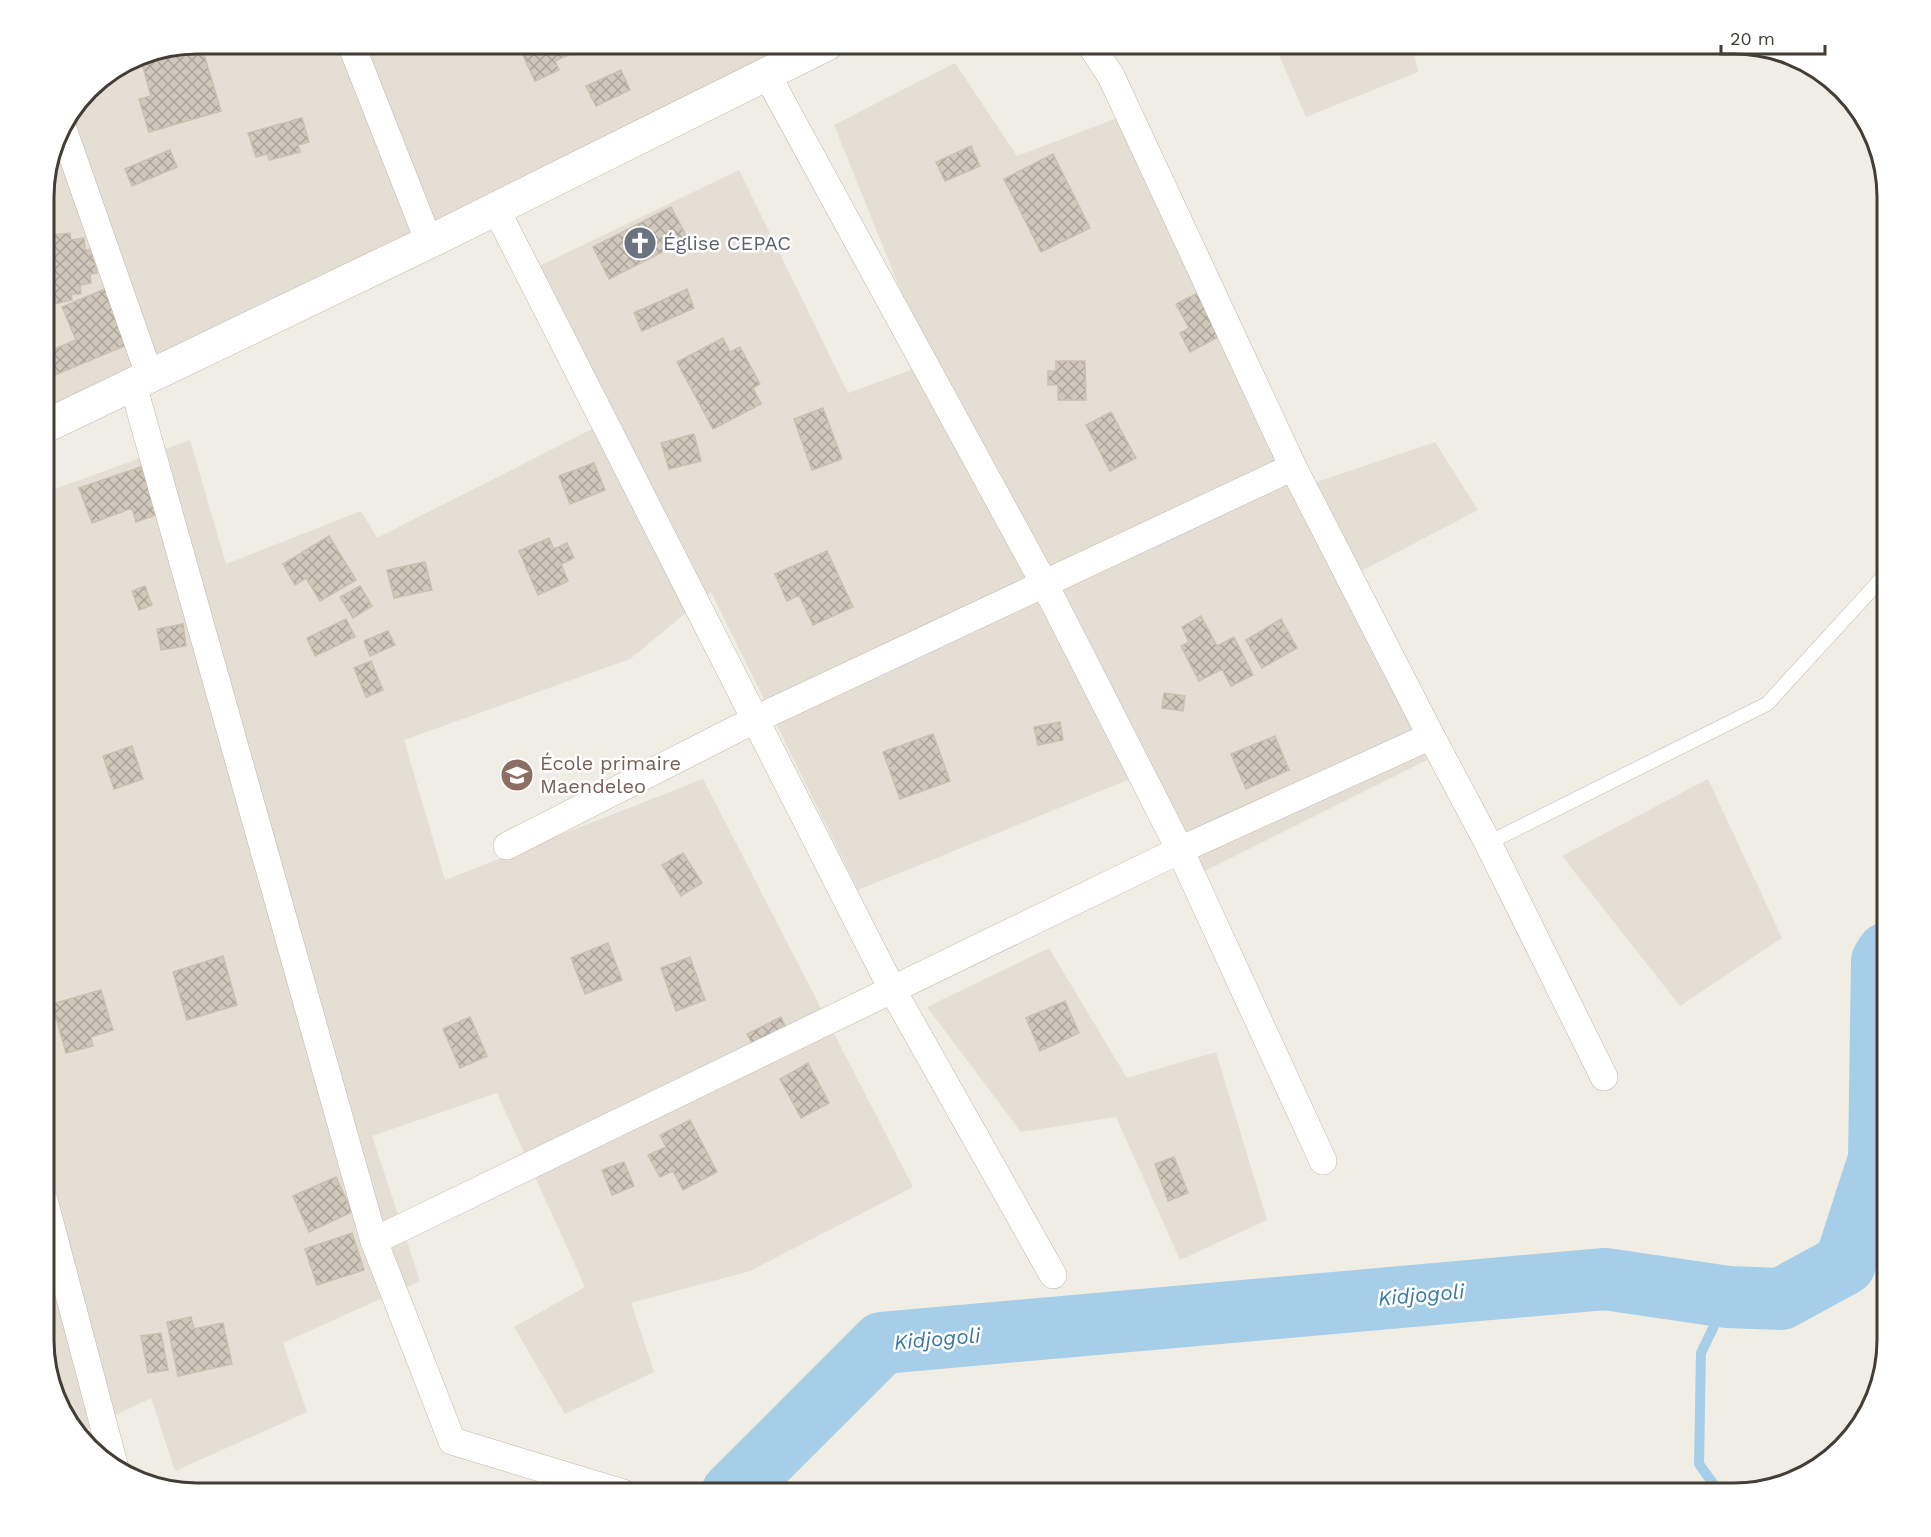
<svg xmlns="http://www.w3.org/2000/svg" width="1931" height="1537" viewBox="0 0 1931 1537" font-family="'Work Sans',sans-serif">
	<defs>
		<pattern id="building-cross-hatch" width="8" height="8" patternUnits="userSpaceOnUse" patternTransform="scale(1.5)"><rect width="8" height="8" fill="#d1c8bc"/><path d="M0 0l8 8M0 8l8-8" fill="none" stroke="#aba49a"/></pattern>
	</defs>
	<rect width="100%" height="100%" fill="#f0ede5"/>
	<path fill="#e4ded4" d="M197,44h612l-765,396v-253l15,-58 37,-47 43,-27z
		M1274,44h138l6,28 -112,45z
		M955,63l62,93 111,-42 180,371 127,-43 43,68 -128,67 77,183 -228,114 -59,-99 -282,115 -147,-298 -81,67 -226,81 41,140 258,-101 210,408 -163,84 -119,32 23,69 -89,42 -51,-87 71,-40 -88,-194 -125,43 48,145 -137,62 24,69 -132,59 -24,-73 -72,35 -20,-25 -15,-58v-857l146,-53 36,124 135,-53 16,27 231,-117 -77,-151 208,-100 109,223 82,-30 -96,-238z
		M1708,779l74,159 -102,68 -118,-150z
		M1049,948l78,130 89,-26 51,168 -87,40 -64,-143 -95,15 -94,-125z"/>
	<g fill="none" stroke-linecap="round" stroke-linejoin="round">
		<path stroke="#a7cee8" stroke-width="10" d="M1720,1493l-21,-29 2,-111 27,-56"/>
		<path stroke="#a7cee8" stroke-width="62" d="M732,1493l150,-150 723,-64 123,18 53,2 64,-35 34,-105 3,-198 5,-8"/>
	</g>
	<path fill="url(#building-cross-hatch)" stroke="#cbc0b0" stroke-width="1.5" d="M197,44h4l20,67 -72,21 -10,-33 12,-3 -10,-36 18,-5 -1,-4z
		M527,44h44l4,8 -20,9 4,9 -24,11 -16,-34z
		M621,70l9,20 -34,16 -10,-20z
		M302,118l7,24 -11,3 2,7 -31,8 -2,-6 -11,3 -8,-24z
		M971,146l9,20 -35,15 -9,-19z
		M170,150l7,17 -45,19 -7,-17z
		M1053,154l37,74 -49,24 -37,-73z
		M671,207l17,32 -79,40 -16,-32z
		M70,233l1,7 13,-2 1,12 7,-1 5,24 -7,1 1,9 -11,2 1,9h-10l1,6 -23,5 -1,-13 -4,1v-57z
		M112,286l24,55 -81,34 -10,-22 31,-13 -14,-33z
		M687,289l7,19 -52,23 -8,-18z
		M1198,293l22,43 -30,16 -10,-19 9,-5 -13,-24z
		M723,338l7,14 10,-5 20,37 -7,4 8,16 -48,25 -36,-67z
		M1056,361h29l1,39h-28v-15h-10v-14h8z
		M823,408l19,51 -30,11 -18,-51z
		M1111,412l25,46 -26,13 -24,-46z
		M694,434l7,27 -32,8 -8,-26z
		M594,463l11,27 -35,14 -11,-28z
		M141,467l17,47 -22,8 -4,-14 -40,15 -13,-35z
		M329,536l27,44 -36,21 -14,-23 -11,7 -12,-21z
		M549,538l5,11 13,-6 7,15 -13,6 7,17 -30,14 -19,-44z
		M827,551l26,56 -40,18 -14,-30 -12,6 -12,-27z
		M425,562l7,28 -38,8 -7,-28z
		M145,586l7,19 -13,5 -7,-19z
		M360,586l12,20 -19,12 -13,-21z
		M1201,616l16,30 17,-9 19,38 -22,11 -9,-17 -23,12 -18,-35 8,-4 -7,-15z
		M346,619l9,18 -40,19 -8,-18z
		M1281,619l16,29 -35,20 -16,-28z
		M183,624l3,22 -25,4 -4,-21z
		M388,631l7,14 -25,11 -6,-15z
		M371,661l12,29 -17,7 -12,-29z
		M1164,693l21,3 -2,15 -21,-3z
		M1060,722l3,18 -25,5 -4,-18z
		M933,734l17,47 -50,18 -17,-47z
		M1275,736l14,34 -43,19 -15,-35z
		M132,746l11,33 -29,10 -11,-33z
		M683,853l19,30 -21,13 -19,-31z
		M608,943l14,37 -37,14 -14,-36z
		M223,956l14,49 -50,15 -14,-48z
		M690,957l15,43 -29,11 -15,-43z
		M101,990l12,40 -22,7 2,9 -27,7 -14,-49z
		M1065,1001l14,32 -39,18 -14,-33z
		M470,1017l17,39 -27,12 -17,-39z
		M781,1017l7,15 -33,17 -8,-15z
		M808,1063l21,40 -28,15 -21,-39z
		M690,1120l27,52 -34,18 -10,-19 -13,6 -12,-22 18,-8 -6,-12z
		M1174,1157l14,36 -20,8 -13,-37z
		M624,1162l10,24 -22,9 -10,-25z
		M336,1177l16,35 -43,20 -16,-36z
		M352,1233l12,37 -47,15 -12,-36z
		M191,1317l3,12 29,-6 9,41 -54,12 -11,-54z
		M161,1333l7,37 -20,3 -7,-37z"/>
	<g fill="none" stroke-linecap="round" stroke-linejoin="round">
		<g stroke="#beb7ac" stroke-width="15">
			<path id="service" d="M1488,843l279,-139 117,-128 3,-6"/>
		</g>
		<g stroke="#beb7ac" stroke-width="28">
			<path id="minor" d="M351,44l78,198
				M1090,44l21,32 182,391 138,269 57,107 116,234
				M766,73l279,512 135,265 143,311
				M62,126l88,251
				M496,209l396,780 161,286
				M133,385l241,856 78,200 171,52
				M507,846l247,-126 539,-253
				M44,1200l71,268
				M374,1241l806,-391 251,-114"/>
		</g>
		<g stroke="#beb7ac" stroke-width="34">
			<path id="tertiary" d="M44,427l385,-185 398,-198"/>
		</g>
		<use href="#service" stroke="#fff" stroke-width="14"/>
		<use href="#minor" stroke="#fff" stroke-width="27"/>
		<use href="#tertiary" stroke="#fff" stroke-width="33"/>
	</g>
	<defs>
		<g id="church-disc" transform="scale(1.725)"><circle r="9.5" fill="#6b7280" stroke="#fff"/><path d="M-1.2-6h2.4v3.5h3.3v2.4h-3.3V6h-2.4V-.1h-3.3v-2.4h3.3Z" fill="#fff"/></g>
		<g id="school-disc" transform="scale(1.725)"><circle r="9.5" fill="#8d6e63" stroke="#fff"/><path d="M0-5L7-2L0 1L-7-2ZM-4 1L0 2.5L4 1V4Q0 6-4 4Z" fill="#fff"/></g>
	</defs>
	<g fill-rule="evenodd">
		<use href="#church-disc" x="640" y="243"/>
		<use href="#school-disc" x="517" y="775"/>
	</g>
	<g text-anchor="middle" stroke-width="5" stroke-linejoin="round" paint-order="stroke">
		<g font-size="20" fill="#5b616d" stroke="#fff" text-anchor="start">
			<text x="663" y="250">Église CEPAC</text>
		</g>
		<g font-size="20" fill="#785e54" stroke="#fff" text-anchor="start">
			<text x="540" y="770">École primaire<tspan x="540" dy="23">Maendeleo</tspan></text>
		</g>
		<g font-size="21" font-style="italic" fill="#3a78a2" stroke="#fff">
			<text transform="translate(1421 1295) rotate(-5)" y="7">Kidjogoli</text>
			<text transform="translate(937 1339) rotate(-5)" y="7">Kidjogoli</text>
		</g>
	</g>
	<path d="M0 0H1931V1537H0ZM197 54H1734A143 143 0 0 1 1877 197V1340A143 143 0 0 1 1734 1483H197A143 143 0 0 1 54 1340V197A143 143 0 0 1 197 54Z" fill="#fff" fill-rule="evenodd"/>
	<path fill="none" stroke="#423d35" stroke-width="3" d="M197 54H1734A143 143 0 0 1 1877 197V1340A143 143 0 0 1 1734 1483H197A143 143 0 0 1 54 1340V197A143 143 0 0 1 197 54Z"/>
	<path d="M1721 45v9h104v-9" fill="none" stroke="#423d35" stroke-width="3"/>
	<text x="1730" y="45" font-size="18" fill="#423d35" stroke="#ffffff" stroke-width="4.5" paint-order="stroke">20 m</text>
</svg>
